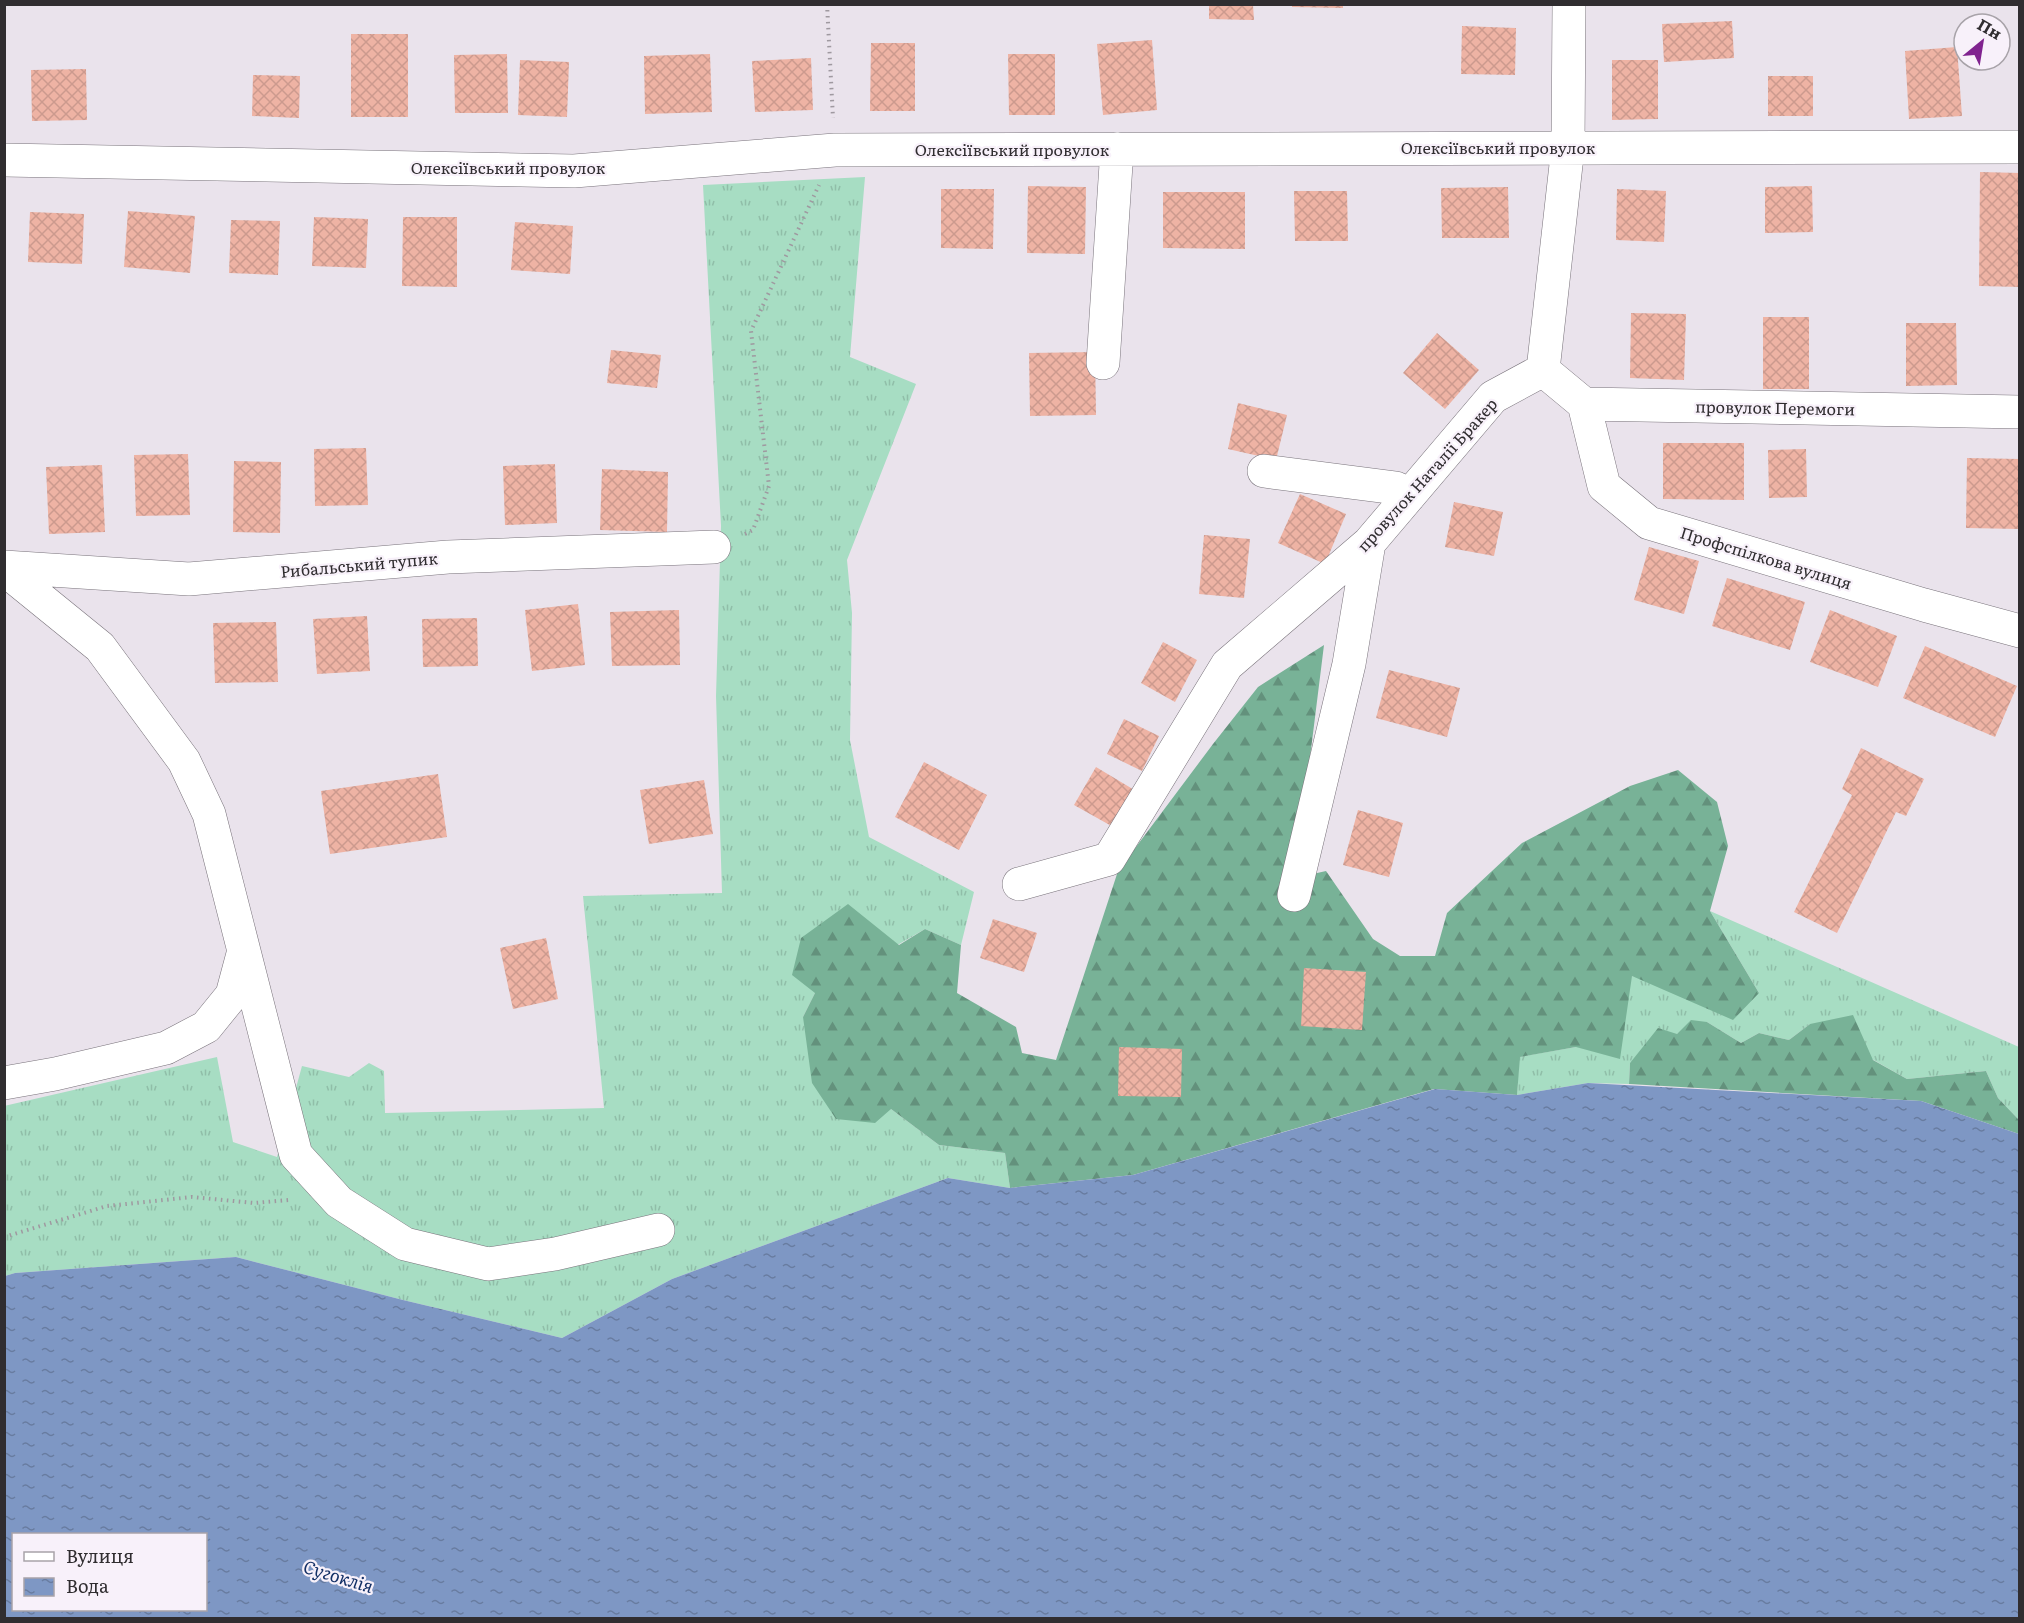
<svg xmlns="http://www.w3.org/2000/svg" width="2024" height="1623" viewBox="0 0 2024 1623" font-family="Literata,serif">
	<defs>
		<pattern id="grass-tufts" width="24" height="20" patternUnits="userSpaceOnUse" patternTransform="scale(1.5)"><rect width="24" height="20" fill="#a7ddc3"/><path d="M3 7l-1-3M5 7V3M7 7l1-3M15 17l-1-3M17 17v-4M19 17l1-3" fill="none" stroke="#90bea8"/></pattern>
		<pattern id="forest-firs" width="22" height="20" patternUnits="userSpaceOnUse" patternTransform="scale(1.5)"><rect width="22" height="20" fill="#78b297"/><path d="M5 1l3.5 6h-7zM16 11l3.5 6h-7z" fill="#63917c"/></pattern>
		<pattern id="water-ripples" width="26" height="14" patternUnits="userSpaceOnUse" patternTransform="scale(1.5)"><rect width="26" height="14" fill="#7e97c4"/><path d="M2 4q2-2 4 0t4 0M15 11q2-2 4 0t4 0" fill="none" stroke="#687ca0"/></pattern>
		<pattern id="building-cross-hatch" width="8" height="8" patternUnits="userSpaceOnUse" patternTransform="scale(1.5)"><rect width="8" height="8" fill="#eeb3a4"/><path d="M0 0l8 8M0 8l8-8" fill="none" stroke="#cc9a8e"/></pattern>
	</defs>
	<rect width="100%" height="100%" fill="#eae3ec"/>
	<path fill="url(#grass-tufts)" d="M865,177l-15,180 66,27 -69,176 5,53 -2,127 19,97 105,55 -13,53 -36,-16 -110,64 -12,24 88,92 48,36 66,8 5,35 -62,-10 -276,101 -110,59 -159,-38 -167,-43 -221,16 -10,3 -1,-170 213,-49 16,85 44,15 25,-91 47,11 20,-14 15,8 1,42 219,-5 -21,-212 139,-3 -6,-197 5,-170 -18,-341z
		M1710,911l309,136v73l-21,-22 -12,-27 -79,8 -97,-55 -21,16 -30,-7 -18,10 -34,-21 -30,12 -47,29 -1,21 -41,-1 -71,12 2,-38 57,-10 56,-71 127,17z"/>
	<path fill="url(#forest-firs)" d="M1324,645l-29,233 31,-7 47,68 27,17h35l12,-43 75,-70 108,-57 48,-16 39,32 11,44 -18,65 49,82 -26,27 -101,-44 -12,83 -44,-12 -56,10 -3,38 -83,-6 -301,86 -123,13 -5,-35 -66,-8 -48,-36 -16,14 -39,-4 -24,-36 -9,-66 12,-24 -23,-18 9,-37 47,-34 51,41 26,-16 36,16 -4,48 59,34 6,26 34,7 62,-189 95,-127 45,-57z
		M1853,1015l20,45 34,19 79,-8 12,27 21,22v14l-98,-33 -292,-17 1,-21 28,-35 19,6 14,-14 16,2 34,21 18,-10 30,7 21,-16z"/>
	<path fill="url(#water-ripples)" fill-rule="evenodd" d="M1588,1083l333,18 98,33v484h-2014v-342l10,-3 221,-16 167,43 159,38 110,-59 276,-101 62,10 123,-13 302,-86 82,6zM14,1534h192v76h-192z"/>
	<path fill="url(#building-cross-hatch)" d="M1292,4h51v4l-51,-1z
		M1209,5h44l1,15 -45,-1z
		M1732,21l2,37 -70,4 -2,-38z
		M1462,26l54,2 -1,47 -54,-1z
		M351,34h57v83h-57z
		M1152,40l5,70 -54,5 -6,-71z
		M871,43h44v68h-45z
		M1957,47l5,69 -53,3 -4,-68z
		M507,54l1,59h-53l-1,-58z
		M710,54l2,58 -67,2 -1,-58z
		M1008,54h47v61h-46z
		M811,58l2,52 -58,2 -3,-51z
		M520,60l49,2 -2,55 -49,-2z
		M1612,60h46v59l-46,1z
		M86,69l1,51 -55,1 -1,-51z
		M253,75l47,1 -1,42 -47,-2z
		M1768,76h45v40h-45z
		M1980,172l40,1v114l-41,-1z
		M1028,186l58,1 -1,67 -58,-1z
		M1812,186l1,46 -48,1v-46z
		M1508,187l1,51h-67l-1,-50z
		M941,189h53l-1,60 -52,-1z
		M1617,189l49,2 -2,51 -48,-2z
		M1294,191h53l1,50h-53z
		M1163,192h82v57l-82,-1z
		M128,211l67,5 -5,57 -66,-6z
		M30,212l54,2 -2,50 -54,-2z
		M314,217l54,2 -2,49 -54,-2z
		M403,217h54v70l-55,-1z
		M231,220l49,1 -2,54 -49,-2z
		M515,222l58,4 -3,48 -59,-4z
		M1631,313l55,1 -2,66 -54,-2z
		M1763,317h46v72h-46z
		M1906,323h50l1,62 -51,1z
		M1437,333l42,37 -34,39 -42,-36z
		M611,350l50,5 -4,33 -50,-5z
		M1095,352l1,63 -66,1 -1,-63z
		M1238,403l49,12 -11,45 -48,-11z
		M1663,443h81v57l-81,-1z
		M366,448l2,57 -53,1 -1,-57z
		M1806,449l1,48 -38,1 -1,-48z
		M188,454l2,61 -54,1 -2,-61z
		M1967,458l53,1v70l-54,-1z
		M234,461l47,1 -1,71 -47,-1z
		M555,464l2,59 -52,2 -2,-59z
		M102,465l3,67 -56,2 -3,-67z
		M602,469l66,3 -1,60 -67,-2z
		M1300,494l46,20 -21,50 -47,-21z
		M1454,502l49,10 -9,44 -49,-9z
		M1204,535l46,4 -6,59 -45,-4z
		M1649,547l50,14 -15,53 -50,-14z
		M1727,578l78,24 -15,48 -78,-24z
		M578,604l7,61 -53,6 -7,-61z
		M679,610l1,55 -68,1 -2,-54z
		M1830,610l67,26 -19,51 -68,-25z
		M367,616l3,55 -53,3 -4,-55z
		M477,618l1,48 -55,1 -1,-48z
		M276,622l2,60 -63,1 -2,-60z
		M1163,642l34,18 -22,42 -34,-19z
		M1925,646l92,40 -22,51 -92,-39z
		M1389,670l71,18 -13,49 -71,-19z
		M1124,719l35,17 -17,35 -35,-17z
		M1861,748l63,31 -18,37 -10,-4 -59,121 -43,-21 58,-117 -10,-6z
		M924,762l63,33 -28,55 -64,-33z
		M1096,767l40,24 -21,37 -41,-23z
		M438,774l9,63 -117,17 -9,-63z
		M704,780l9,54 -64,10 -9,-54z
		M1358,810l45,13 -14,54 -46,-12z
		M993,919l44,14 -13,39 -44,-14z
		M546,938l12,61 -45,10 -13,-61z
		M1304,968l62,4 -4,58 -61,-4z
		M1119,1047l63,2 -1,48 -63,-1z"/>
	<g fill="none" stroke-linecap="round" stroke-linejoin="round">
		<g stroke="#79737b" stroke-width="34">
			<path id="minor" d="M4,160l570,11 261,-21 1185,-3
				M1103,363l14,-214
				M1543,370l41,34 436,8
				M1584,404l20,82 45,37 275,82 96,26
				M1264,471l132,17 13,8
				M4,567l185,12 259,-22 266,-10
				M4,569l96,78 84,114 25,53 87,341 43,47 66,42 83,20 67,-10 103,-24
				M1019,884l90,-25 118,-194 142,-122 124,-146 50,-27 25,-223 1,-143
				M1294,895l55,-231 20,-121
				M4,1083l51,-9 111,-26 40,-21 26,-32 11,-41"/>
		</g>
		<path stroke="#9f99a0" stroke-width="4" stroke-dasharray="1.5 4.5" stroke-linecap="butt" d="M827,4l6,114
			M745,534l8,-4 16,-44 -18,-155 68,-146
			M4,1237l103,-31 85,-9 62,6 35,-3"/>
		<use href="#minor" stroke="#fff" stroke-width="33"/>
	</g>
	<g text-anchor="middle" stroke-width="4.5" stroke-linejoin="round" paint-order="stroke">
		<g font-size="16" fill="#302d30" stroke="#f8f1fa">
			<text x="1498" y="154">Олексіївський провулок</text>
			<text x="1012" y="156">Олексіївський провулок</text>
			<text x="508" y="174">Олексіївський провулок</text>
			<text transform="translate(1775 408) rotate(1)" y="6">провулок Перемоги</text>
			<text transform="translate(1427 475) rotate(-48)" y="6">провулок Наталії Бракер</text>
			<text transform="translate(1766 558) rotate(17)" y="6">Профспілкова вулиця</text>
			<text transform="translate(359 565) rotate(-5)" y="6">Рибальський тупик</text>
		</g>
		<g font-size="18" font-style="italic" fill="#133066" stroke="#f8f1fa">
			<text transform="translate(338 1577) rotate(17)" y="6">Сугоклія</text>
		</g>
	</g>
	<rect width="2024" height="1623" fill="none" stroke="#302d30" stroke-width="12"/>
	<rect x="12" y="1533" width="195" height="78" fill="#f8f1fa" stroke="#a8a3a9" stroke-width="1.5"/>
	<rect x="24" y="1552" width="30" height="9" fill="#ffffff" stroke="#a8a3a9" stroke-width="1.5"/>
	<text x="66" y="1563" font-size="18" fill="#302d30">Вулиця</text>
	<rect x="24" y="1578" width="30" height="18" fill="url(#water-ripples)" stroke="#a8a3a9" stroke-width="1.5"/>
	<text x="66" y="1593" font-size="18" fill="#302d30">Вода</text>
	<g transform="translate(1982 42) rotate(30)"><circle r="28" fill="#f8f1fa" stroke="#a8a3a9" stroke-width="1.5"/>
	<path d="M0-4.5L10 22L0 15L-10 22Z" fill="#80238f"/>
	<text y="-9" font-size="16" font-weight="bold" text-anchor="middle" fill="#302d30">Пн</text>
	</g>
</svg>
